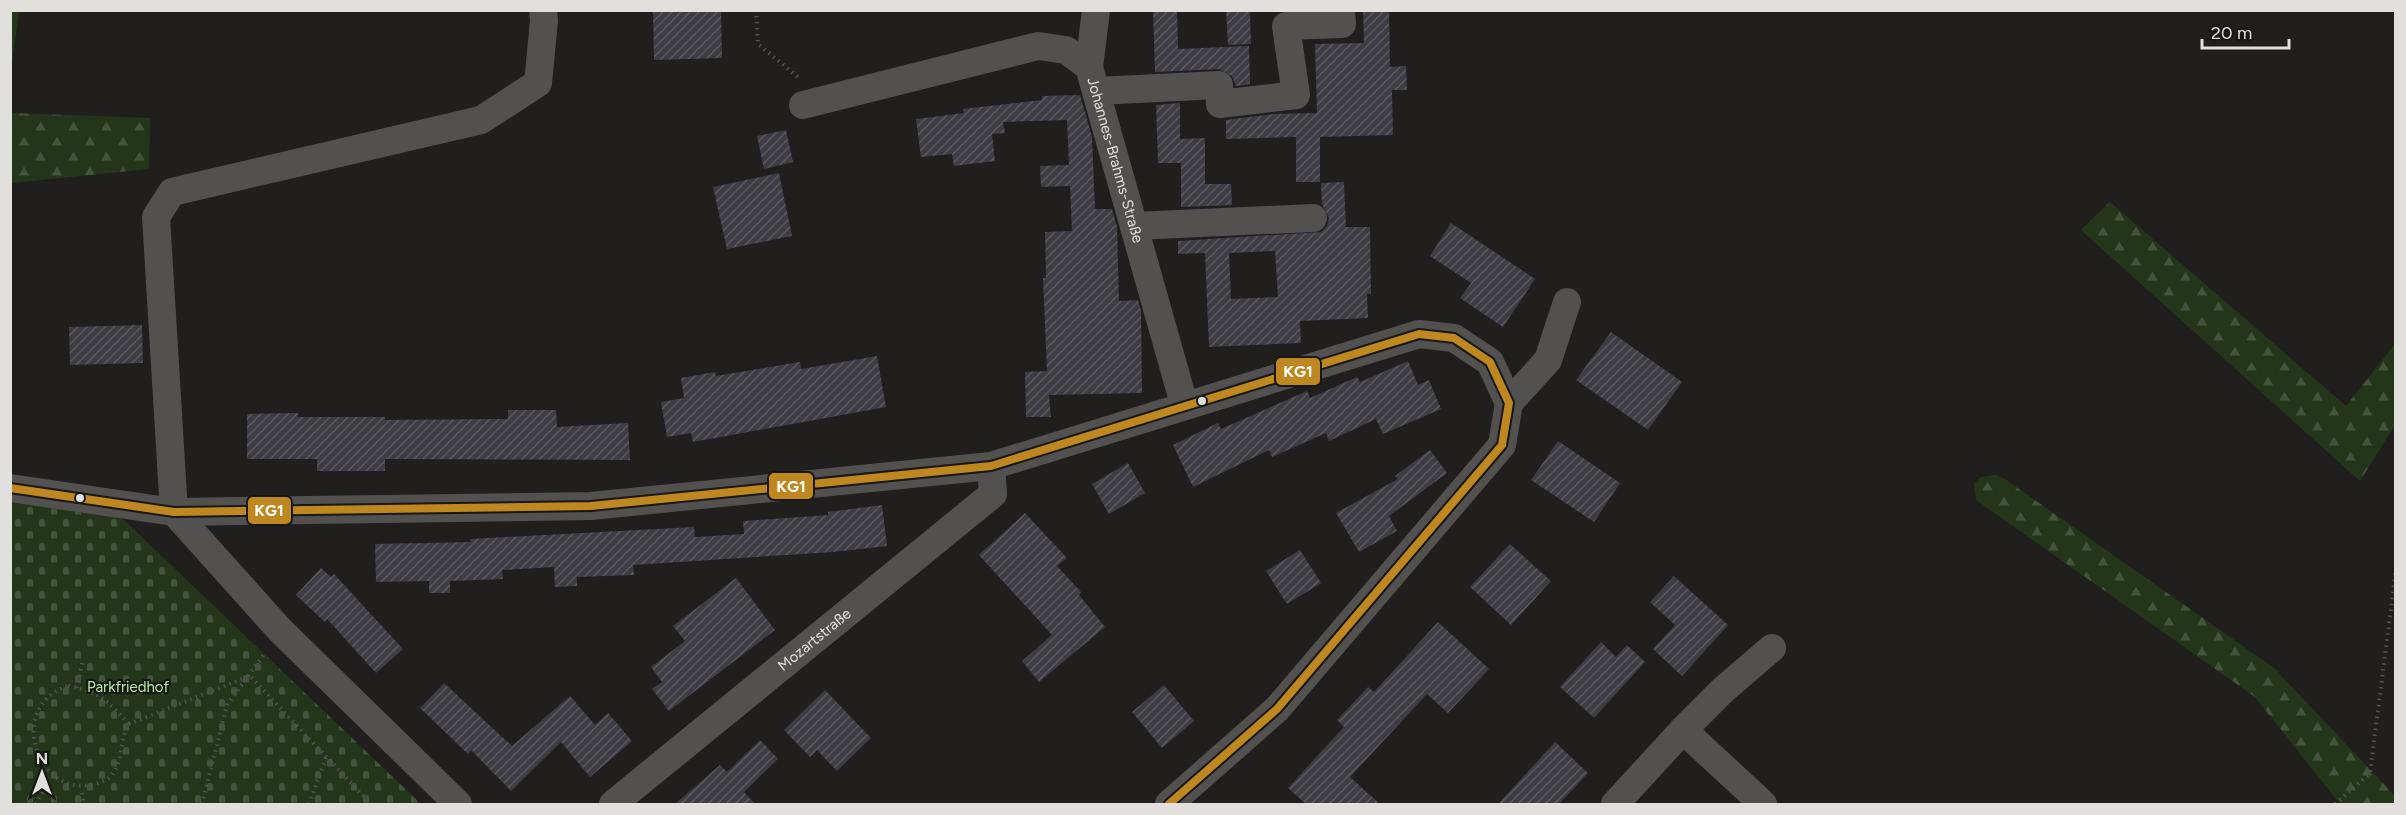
<svg xmlns="http://www.w3.org/2000/svg" width="2406" height="815" viewBox="0 0 2406 815" font-family="Figtree,sans-serif">
	<defs>
		<pattern id="forest-firs" width="22" height="20" patternUnits="userSpaceOnUse" patternTransform="scale(1.5)"><rect width="22" height="20" fill="#24361a"/><path d="M5 1l3.5 6h-7zM16 11l3.5 6h-7z" fill="#44533b"/></pattern>
		<pattern id="cemetery-stones" width="16" height="16" patternUnits="userSpaceOnUse" patternTransform="scale(1.5)"><rect width="16" height="16" fill="#24361a"/><path d="M2 7V4a2 2 0 0 1 4 0v3zM10 15v-3a2 2 0 0 1 4 0v3z" fill="#44533b"/></pattern>
		<pattern id="building-hatch" width="6" height="6" patternUnits="userSpaceOnUse" patternTransform="scale(1.5)"><rect width="6" height="6" fill="#3e3d44"/><path d="M-1 1l2-2M0 6l6-6M5 7l2-2" fill="none" stroke="#5a595f"/></pattern>
	</defs>
	<rect width="100%" height="100%" fill="#201f1d"/>
	<path fill="url(#forest-firs)" d="M11,10l8,1 -8,59 -1,-59z
		M11,113l139,5 -1,51 -138,14z
		M2110,202l236,204 49,-62v81l-35,56 -279,-251z
		M1995,475l10,4 269,189 121,128v8h-55l-85,-107 -279,-197 -2,-16 7,-7z"/>
	<path fill="url(#cemetery-stones)" d="M11,502l111,16 299,286h-410z"/>
	<path fill="url(#building-hatch)" fill-rule="evenodd" d="M653,10h68l1,48 -68,2z
		M1153,10h24l1,39 71,-3 1,38 -14,2 -4,-10 -13,-7 -64,3z
		M1226,10h24l1,34 -23,1z
		M1363,10h26l1,57 16,-1 1,24h-15l1,45 -73,2v45h-24v-45l-70,2v-19l49,-6 42,-1 -2,-69 49,-1z
		M1080,95l12,42 3,72h17l5,18 2,74 19,-1 3,11 1,82 -93,2 2,22h-25l-1,-45 22,-1 -4,-93h3l-1,-46 27,-1 -2,-45 -29,1 -1,-21 29,-1 -2,-45 -64,2 2,11 -13,1 3,27 -41,5 -2,-12 -31,3 -5,-38 48,-6 -1,-4 79,-9v-4z
		M1180,103v36l25,-1v46h26l1,21 -51,2v-44h-23l-2,-58z
		M786,130l7,32 -29,7 -7,-33z
		M779,173l13,63 -65,13 -14,-62z
		M1344,182l2,45h24l1,67h-4l1,24 -68,3 1,22 -92,4 -4,-94 -27,1v-13l143,-9 6,-6 2,-8 -7,-14 -1,-21zM1273,251h2l3,46 -47,2 -2,-46z
		M1451,223l84,56 -32,48 -43,-29 11,-15 -41,-27z
		M142,325l1,38 -73,2 -1,-38z
		M1611,332l71,50 -34,48 -72,-50z
		M877,356l9,51 -193,35 -2,-9 -24,4 -6,-35 23,-4 -3,-20 34,-6 1,4 84,-14 1,7z
		M1408,361l10,24 11,-5 12,29 -58,25 -7,-15 -47,22 -3,-8 -54,24 -3,-7 -76,37 -20,-42 45,-22 3,6 86,-38 3,7 47,-21 3,5z
		M508,410h48l1,17 71,-4 2,37 -245,-1v12h-68v-12h-70v-45l51,-1v4h87v3l123,-1z
		M1558,441l62,42 -26,39 -63,-42z
		M1430,450l17,23 -58,43 8,15 -38,21 -23,-39 62,-34 -3,-3z
		M1128,463l17,30 -36,21 -17,-30z
		M882,505l5,41 -54,6 -200,13 1,10 -57,2v9l-22,1 -1,-20 -52,3 1,9 -53,2v12h-21v-12l-53,1 -1,-38 96,-2 -1,-3 224,-12 1,10 49,-3 -1,-13 85,-6v-3z
		M1025,513l42,45 -10,8 24,26 -2,3 26,32 -66,55 -17,-21 30,-26 -73,-80z
		M1510,544l41,37 -40,44 -41,-38z
		M1300,550l21,33 -34,21 -21,-33z
		M321,568l10,9 3,-3 69,75 -27,24 -49,-54 -2,3 -29,-27z
		M1674,576l54,49 -46,51 -29,-27 22,-24 -25,-23z
		M736,578l39,52 -106,81 -17,-22 10,-7 -11,-15 34,-26 -12,-15z
		M1438,622l51,47 -41,44 -21,-19 -77,83 30,27h-74l-18,-16 56,-61 -7,-7 31,-33 6,5z
		M1601,642l15,15 11,-12 18,17 -51,56 -34,-31z
		M444,683l68,63 58,-50 25,29 13,-12 24,28 -42,36 -29,-35 -50,49 -40,-41 -3,4 -48,-46z
		M1164,685l30,36 -32,27 -30,-36z
		M825,690l46,48 -34,33 -20,-21 -7,7 -26,-27z
		M760,740l18,19 -34,33 11,12h-80l45,-39 7,7z
		M1555,742l33,31 -29,31h-61z"/>
	<g fill="none" stroke-linecap="round" stroke-linejoin="round">
		<path stroke="#535251" stroke-width="4" stroke-dasharray="1.5 4.5" stroke-linecap="butt" d="M756,10l2,34 40,33
			M68,686c33,6 38,14 61,38 -11,17 -4,38 -20,54 -66,37 -109,-70 -41,-92z
			M77,688l6,-29
			M129,724l121,-48 121,128
			M82,793l2,11
			M36,804l9,-16
			M202,804l25,-99 38,-52
			M309,804l17,-47
			M2335,804l35,-31 26,-204"/>
		<g stroke="#52514f" stroke-width="28">
			<path d="M1089,67l7,-57"/>
			<path d="M1096,91l123,-6 1,19 76,-9 -10,-69 56,-2 -1,-14"/>
			<path id="s1" d="M803,105l235,-59 28,4 23,17 95,337"/>
			<path d="M1134,226l179,-8"/>
			<path d="M1509,403l39,-43 19,-58"/>
			<path d="M10,488l164,24 417,-6 400,-40 428,-132 35,4 36,24 19,41"/>
			<path d="M174,512l-18,-295 16,-25 309,-72 57,-37 6,-62 -1,-11"/>
			<path d="M174,512l106,118 178,174"/>
			<path d="M1683,730l40,-40 49,-42"/>
			<path id="s2" d="M613,804l380,-310 -2,-28"/>
			<path d="M1169,804l108,-95 225,-264 7,-42"/>
			<path d="M1615,804l68,-74 80,74"/>
		</g>
		<g stroke="#171713" stroke-width="12">
			<path id="bus-1" d="M10,488l164,24 417,-6 400,-40 428,-132 35,4 36,24 19,41 -7,42 -225,264 -108,95"/>
		</g>
		<use href="#bus-1" stroke="#be8720" stroke-width="8"/>
	</g>
	<g fill="#e1e0dd" stroke="#171713" stroke-width="2">
		<circle cx="1202" cy="401" r="5"/>
		<circle cx="80" cy="498" r="5"/>
	</g>
	<g text-anchor="middle" stroke-width="4.5" stroke-linejoin="round" paint-order="stroke">
		<g font-size="15" fill="#e1e0dd" stroke="#171713">
			<text dy="5" stroke="none"><textPath href="#s1" startOffset="396">Johannes-Brahms-Straße</textPath></text>
			<text dy="5" stroke="none"><textPath href="#s2" startOffset="260">Mozartstraße</textPath></text>
		</g>
		<g font-size="15" fill="#b8ea9f" stroke="#171713">
			<text x="128" y="692">Parkfriedhof</text>
		</g>
	</g>
	<g stroke="#171713" stroke-width="2">
		<rect x="1275" y="357" width="46" height="29" rx="6" fill="#be8720"/>
		<rect x="768" y="472" width="46" height="28" rx="6" fill="#be8720"/>
		<rect x="247" y="496" width="45" height="29" rx="6" fill="#be8720"/>
	</g>
	<g font-size="16" text-anchor="middle" font-weight="bold" fill="#fff">
		<text x="1298" y="377">KG1</text>
		<text x="791" y="492">KG1</text>
		<text x="269" y="516">KG1</text>
	</g>
	<rect width="2406" height="815" fill="none" stroke="#e1e0dd" stroke-width="24"/>
	<g transform="translate(42 773)" stroke="#171713" stroke-width="4.5" paint-order="stroke">
	<path d="M0-4.5L10 22L0 15L-10 22Z" fill="#e1e0dd"/>
	<text y="-9" font-size="16" font-weight="bold" text-anchor="middle" fill="#e1e0dd">N</text>
	</g>
	<path d="M2202 39v9h87v-9" fill="none" stroke="#e1e0dd" stroke-width="3"/>
	<text x="2211" y="39" font-size="18" fill="#e1e0dd" stroke="#171713" stroke-width="4.5" paint-order="stroke">20 m</text>
</svg>
